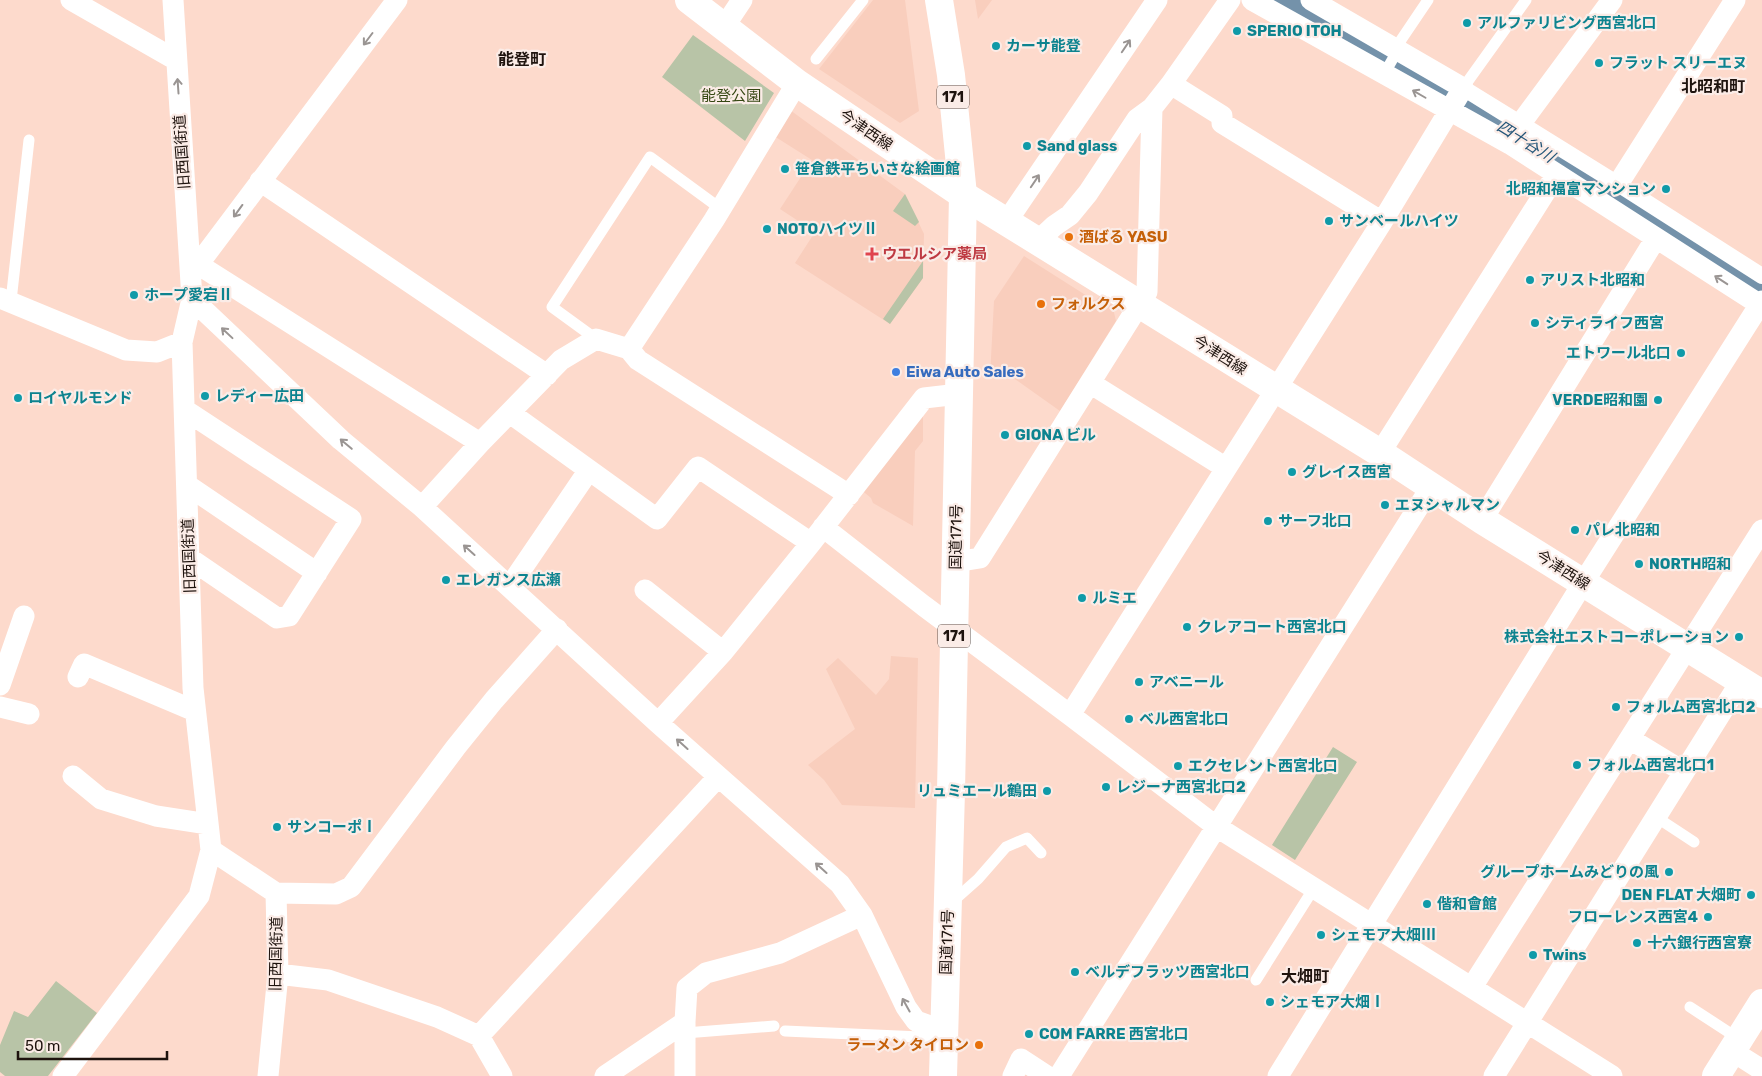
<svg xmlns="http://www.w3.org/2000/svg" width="1762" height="1076" viewBox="0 0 1762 1076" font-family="Rubik,'Noto Sans JP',sans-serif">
	<rect width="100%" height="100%" fill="#fddacc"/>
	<path fill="#f9cebd" d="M873,0h32l14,111 -19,12 -81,-54z
		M975,0h17l-14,19z
		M790,110l115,84 19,40 -1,44 -33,46 -95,-61 20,-31 -35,-23 32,-49 -38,-24z
		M1024,256l71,45 5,-5 12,8 4,17 -56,90 -48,-34h-22l4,-76z
		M923,414v27l-8,10 -2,75 -40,-23 -2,-5 -12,-10z
		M891,656l27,2 -3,150 -73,-3 -18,-25 -16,-15 47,-36 -29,-60 12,-11 38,37 13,-16z"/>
	<path fill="#b8c4a7" d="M693,35l81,58 -29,48 -83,-64z
		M905,194l14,28 -4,4 -22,-15z
		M923,261v17l-33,46 -7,-5z
		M1333,747l24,15 -62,98 -23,-15z
		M56,981l41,32 -49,63h-43l-5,-4v-27l14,-34 14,6z"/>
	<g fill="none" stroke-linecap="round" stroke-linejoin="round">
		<path stroke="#7492aa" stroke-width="36" d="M1283,0l239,138 240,154"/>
		<path stroke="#fff" stroke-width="11" d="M816,59l47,-59
			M1384,74l14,-24 3,-10 27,-40
			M1463,88l63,-88
			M11,301l18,-161
			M596,339l-44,-32 98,-150 71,52
			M1656,817l38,25
			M951,903l27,-24 28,-32 21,-9 14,15
			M1256,980l58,-92
			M1690,1007l49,32
			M785,1031l158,7
			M685,1033l89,-7"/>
		<path stroke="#fff" stroke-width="16" d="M1463,88l155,96 144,92"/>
		<path stroke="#fff" stroke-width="21" d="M71,0l105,60
			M173,0l19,299 -10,43 11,346 18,162 65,43 2,81 -10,102
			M1252,0l258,144 252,162
			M724,27l18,-27
			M1171,84l51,32v7l160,99
			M1521,123l91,-123
			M260,181l287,194
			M1618,184l117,-184
			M1007,221l150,-221
			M1038,241l16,-15 16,-11 18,-22 49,-74 15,-11 19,-24 59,-84
			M199,265l281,178
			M191,274l206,-274
			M0,298l126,52 31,2 25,-10
			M192,299l149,141 81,67 236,216 182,161 22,31 44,92 10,14 28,10
			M629,349l9,11 211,135
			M1090,383l136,85
			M185,410l166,109 -62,97 -12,2 -88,-60
			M510,413l147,106 41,-52 113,76
			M1380,453l176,-278
			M187,485l130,88
			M422,507l58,-64 81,-83 35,-21 33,10 85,-129 83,-137
			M1482,520l174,-282
			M823,527l101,79 146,109 147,112 395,249
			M955,562l25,-4 167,-266 5,-184
			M510,586l79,-116
			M645,590l78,62
			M78,677l6,-13 111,47
			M0,685l24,-69
			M0,707l29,7
			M1070,715l312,-493 81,-134 -152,-88
			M658,723l65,-71 88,-109 113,-145 35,-4
			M1630,739l54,33
			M73,776l28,23 55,17 52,8
			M276,893l60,1 15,-7 105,-140 38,-47 63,-71
			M278,974l50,6 109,37 42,19 23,40
			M1472,987l290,-457
			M479,1036l239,-259
			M1732,1051l30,19
			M63,1076l136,-180 12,-46
			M605,1076l80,-54
			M685,1076v-54l2,-34 19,-15 74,-20 82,-38
			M1013,1076l8,-17 26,17
			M1059,1076l372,-589
			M1278,1076l305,-493 179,-282
			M1494,1076l247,-395"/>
		<path stroke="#fff" stroke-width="28" d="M689,0l108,83 166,112 417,258 102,67 280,174
			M1716,1076l46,-73"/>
		<path stroke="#fff" stroke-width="28" d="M939,0l12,75 12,120 -12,596 -8,285"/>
	</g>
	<defs><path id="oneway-shaft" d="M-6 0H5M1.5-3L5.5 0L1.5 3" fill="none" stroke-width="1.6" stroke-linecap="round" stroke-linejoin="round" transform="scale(1.25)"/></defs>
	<g stroke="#9a9593">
		<use href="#oneway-shaft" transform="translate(368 39) rotate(127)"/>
		<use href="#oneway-shaft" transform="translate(1126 46) rotate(-56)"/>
		<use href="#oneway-shaft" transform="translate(178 86) rotate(-94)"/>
		<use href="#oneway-shaft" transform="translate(1419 94) rotate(-150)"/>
		<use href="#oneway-shaft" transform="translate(1035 181) rotate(-56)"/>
		<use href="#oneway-shaft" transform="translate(238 211) rotate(126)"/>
		<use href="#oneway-shaft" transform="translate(1721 280) rotate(-147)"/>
		<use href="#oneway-shaft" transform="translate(227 333) rotate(-137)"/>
		<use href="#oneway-shaft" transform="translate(346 444) rotate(-140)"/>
		<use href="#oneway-shaft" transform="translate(469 550) rotate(-138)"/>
		<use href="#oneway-shaft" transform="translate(682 744) rotate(-138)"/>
		<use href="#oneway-shaft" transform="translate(821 868) rotate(-138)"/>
		<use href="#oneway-shaft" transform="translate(906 1005) rotate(-119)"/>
	</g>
	<g fill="#0f9aa8" stroke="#fbece7" stroke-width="2">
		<circle cx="1467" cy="23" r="5"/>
		<circle cx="1237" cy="31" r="5"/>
		<circle cx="996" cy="46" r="5"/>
		<circle cx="1599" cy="63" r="5"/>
		<circle cx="1027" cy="146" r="5"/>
		<circle cx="785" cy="169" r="5"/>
		<circle cx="1666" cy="189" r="5"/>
		<circle cx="1329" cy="221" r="5"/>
		<circle cx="767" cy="229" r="5"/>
		<circle cx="1530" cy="280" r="5"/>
		<circle cx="134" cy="295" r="5"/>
		<circle cx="1535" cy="323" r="5"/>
		<circle cx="1681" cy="353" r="5"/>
		<circle cx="205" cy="396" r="5"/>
		<circle cx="18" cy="398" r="5"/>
		<circle cx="1658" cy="400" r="5"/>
		<circle cx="1005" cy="435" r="5"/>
		<circle cx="1292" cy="472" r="5"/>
		<circle cx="1385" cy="505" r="5"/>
		<circle cx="1268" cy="521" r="5"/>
		<circle cx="1575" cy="530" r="5"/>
		<circle cx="1639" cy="564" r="5"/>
		<circle cx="446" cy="580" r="5"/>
		<circle cx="1082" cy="598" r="5"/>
		<circle cx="1187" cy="627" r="5"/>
		<circle cx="1739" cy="637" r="5"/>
		<circle cx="1139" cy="682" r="5"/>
		<circle cx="1616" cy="707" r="5"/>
		<circle cx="1129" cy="719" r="5"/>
		<circle cx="1577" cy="765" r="5"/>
		<circle cx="1178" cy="766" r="5"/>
		<circle cx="1106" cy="787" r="5"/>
		<circle cx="1047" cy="791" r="5"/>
		<circle cx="277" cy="827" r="5"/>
		<circle cx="1669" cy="872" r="5"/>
		<circle cx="1751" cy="895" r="5"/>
		<circle cx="1427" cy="904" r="5"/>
		<circle cx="1708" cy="917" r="5"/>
		<circle cx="1321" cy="935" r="5"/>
		<circle cx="1637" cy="943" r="5"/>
		<circle cx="1533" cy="955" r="5"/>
		<circle cx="1075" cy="972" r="5"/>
		<circle cx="1270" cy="1002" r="5"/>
		<circle cx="1029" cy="1034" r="5"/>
	</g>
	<g fill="#e8710a" stroke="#fbece7" stroke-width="2">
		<circle cx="1069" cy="237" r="5"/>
		<circle cx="1041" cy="304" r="5"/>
		<circle cx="979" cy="1045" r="5"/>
	</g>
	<path fill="#e0444e" stroke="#fbece7" stroke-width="2" d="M869.5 246.5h5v5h5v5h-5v5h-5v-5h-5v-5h5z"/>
	<circle fill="#3f7fe0" stroke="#fbece7" stroke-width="2" cx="896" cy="372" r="5"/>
	<g text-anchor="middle" stroke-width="4.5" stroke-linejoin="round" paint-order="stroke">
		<g fill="#fbece7" stroke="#60544f" stroke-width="1">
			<rect x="937" y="85.5" width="32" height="23" rx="4"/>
			<rect x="938" y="624.5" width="32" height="23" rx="4"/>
		</g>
		<g font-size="14" font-weight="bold" fill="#1e130e">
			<text x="953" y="102">171</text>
			<text x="954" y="641">171</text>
		</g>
		<g font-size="15" font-weight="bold" fill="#0d838f" stroke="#fbece7" text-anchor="start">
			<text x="1477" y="28">アルファリビング西宮北口</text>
			<text x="1247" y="36">SPERIO ITOH</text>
			<text x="1006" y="51">カーサ能登</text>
			<text x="1609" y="68">フラット スリーエヌ</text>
			<text x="1037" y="151">Sand glass</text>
			<text x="795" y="174">笹倉鉄平ちいさな絵画館</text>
			<text x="1656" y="194" text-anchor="end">北昭和福富マンション</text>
			<text x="1339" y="226">サンベールハイツ</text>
			<text x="777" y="234">NOTOハイツⅡ</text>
			<text x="1540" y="285">アリスト北昭和</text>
			<text x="144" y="300">ホープ愛宕Ⅱ</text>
			<text x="1545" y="328">シティライフ西宮</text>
			<text x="1671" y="358" text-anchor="end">エトワール北口</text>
			<text x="215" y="401">レディー広田</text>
			<text x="28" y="403">ロイヤルモンド</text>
			<text x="1648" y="405" text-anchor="end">VERDE昭和園</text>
			<text x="1015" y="440">GIONA ビル</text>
			<text x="1302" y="477">グレイス西宮</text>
			<text x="1395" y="510">エヌシャルマン</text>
			<text x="1278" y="526">サーフ北口</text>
			<text x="1585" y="535">パレ北昭和</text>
			<text x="1649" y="569">NORTH昭和</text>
			<text x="456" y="585">エレガンス広瀬</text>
			<text x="1092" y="603">ルミエ</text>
			<text x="1197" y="632">クレアコート西宮北口</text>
			<text x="1729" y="642" text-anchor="end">株式会社エストコーポレーション</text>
			<text x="1149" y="687">アベニール</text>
			<text x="1626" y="712">フォルム西宮北口2</text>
			<text x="1139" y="724">ベル西宮北口</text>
			<text x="1587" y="770">フォルム西宮北口1</text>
			<text x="1188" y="771">エクセレント西宮北口</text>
			<text x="1116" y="792">レジーナ西宮北口2</text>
			<text x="1037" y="796" text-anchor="end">リュミエール鶴田</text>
			<text x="287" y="832">サンコーポⅠ</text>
			<text x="1659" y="877" text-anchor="end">グループホームみどりの風</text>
			<text x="1741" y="900" text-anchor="end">DEN FLAT 大畑町</text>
			<text x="1437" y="909">偕和會館</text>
			<text x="1698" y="922" text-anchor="end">フローレンス西宮4</text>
			<text x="1331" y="940">シェモア大畑Ⅲ</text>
			<text x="1647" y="948">十六銀行西宮寮</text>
			<text x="1543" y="960">Twins</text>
			<text x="1085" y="977">ベルデフラッツ西宮北口</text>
			<text x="1280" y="1007">シェモア大畑Ⅰ</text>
			<text x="1039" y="1039">COM FARRE 西宮北口</text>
		</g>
		<g font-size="15" fill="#364713" stroke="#fbece7">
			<text x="731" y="101">能登公園</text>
		</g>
		<g font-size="15" fill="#1e130e" stroke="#fbece7">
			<text transform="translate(866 130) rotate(34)" y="5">今津西線</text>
			<text transform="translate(182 152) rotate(-94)" y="5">旧西国街道</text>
			<text transform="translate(1220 355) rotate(32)" y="5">今津西線</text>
			<text transform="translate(956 537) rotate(-89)" y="5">国道171号</text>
			<text transform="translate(189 556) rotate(-92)" y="5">旧西国街道</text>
			<text transform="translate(1563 570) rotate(32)" y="5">今津西線</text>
			<text transform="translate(947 942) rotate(-88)" y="5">国道171号</text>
			<text transform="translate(276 954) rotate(-89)" y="5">旧西国街道</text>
		</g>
		<g font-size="15" font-weight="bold" fill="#c56008" stroke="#fbece7" text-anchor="start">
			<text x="1079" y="242">酒ばる YASU</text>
			<text x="1051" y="309">フォルクス</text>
			<text x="969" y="1050" text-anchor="end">ラーメン タイロン</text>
		</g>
		<g font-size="15" font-weight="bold" fill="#be3a42" stroke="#fbece7" text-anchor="start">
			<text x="882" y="259">ウエルシア薬局</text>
		</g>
		<g font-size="15" font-weight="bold" fill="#366cbe" stroke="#fbece7" text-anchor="start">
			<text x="906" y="377">Eiwa Auto Sales</text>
		</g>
		<g font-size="16" font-weight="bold" fill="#1e130e" stroke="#fbece7">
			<text x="522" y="65">能登町</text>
			<text x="1713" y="92">北昭和町</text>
			<text x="1305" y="982">大畑町</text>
		</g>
		<g font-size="16" font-style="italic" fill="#235578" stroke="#fbece7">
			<text transform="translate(1526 141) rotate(32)" y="6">四十谷川</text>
		</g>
	</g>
	<path d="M18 1051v8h149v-8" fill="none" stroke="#1e130e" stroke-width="2.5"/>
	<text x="25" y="1051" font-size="15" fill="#1e130e" stroke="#fbece7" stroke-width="4" paint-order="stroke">50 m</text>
</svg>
